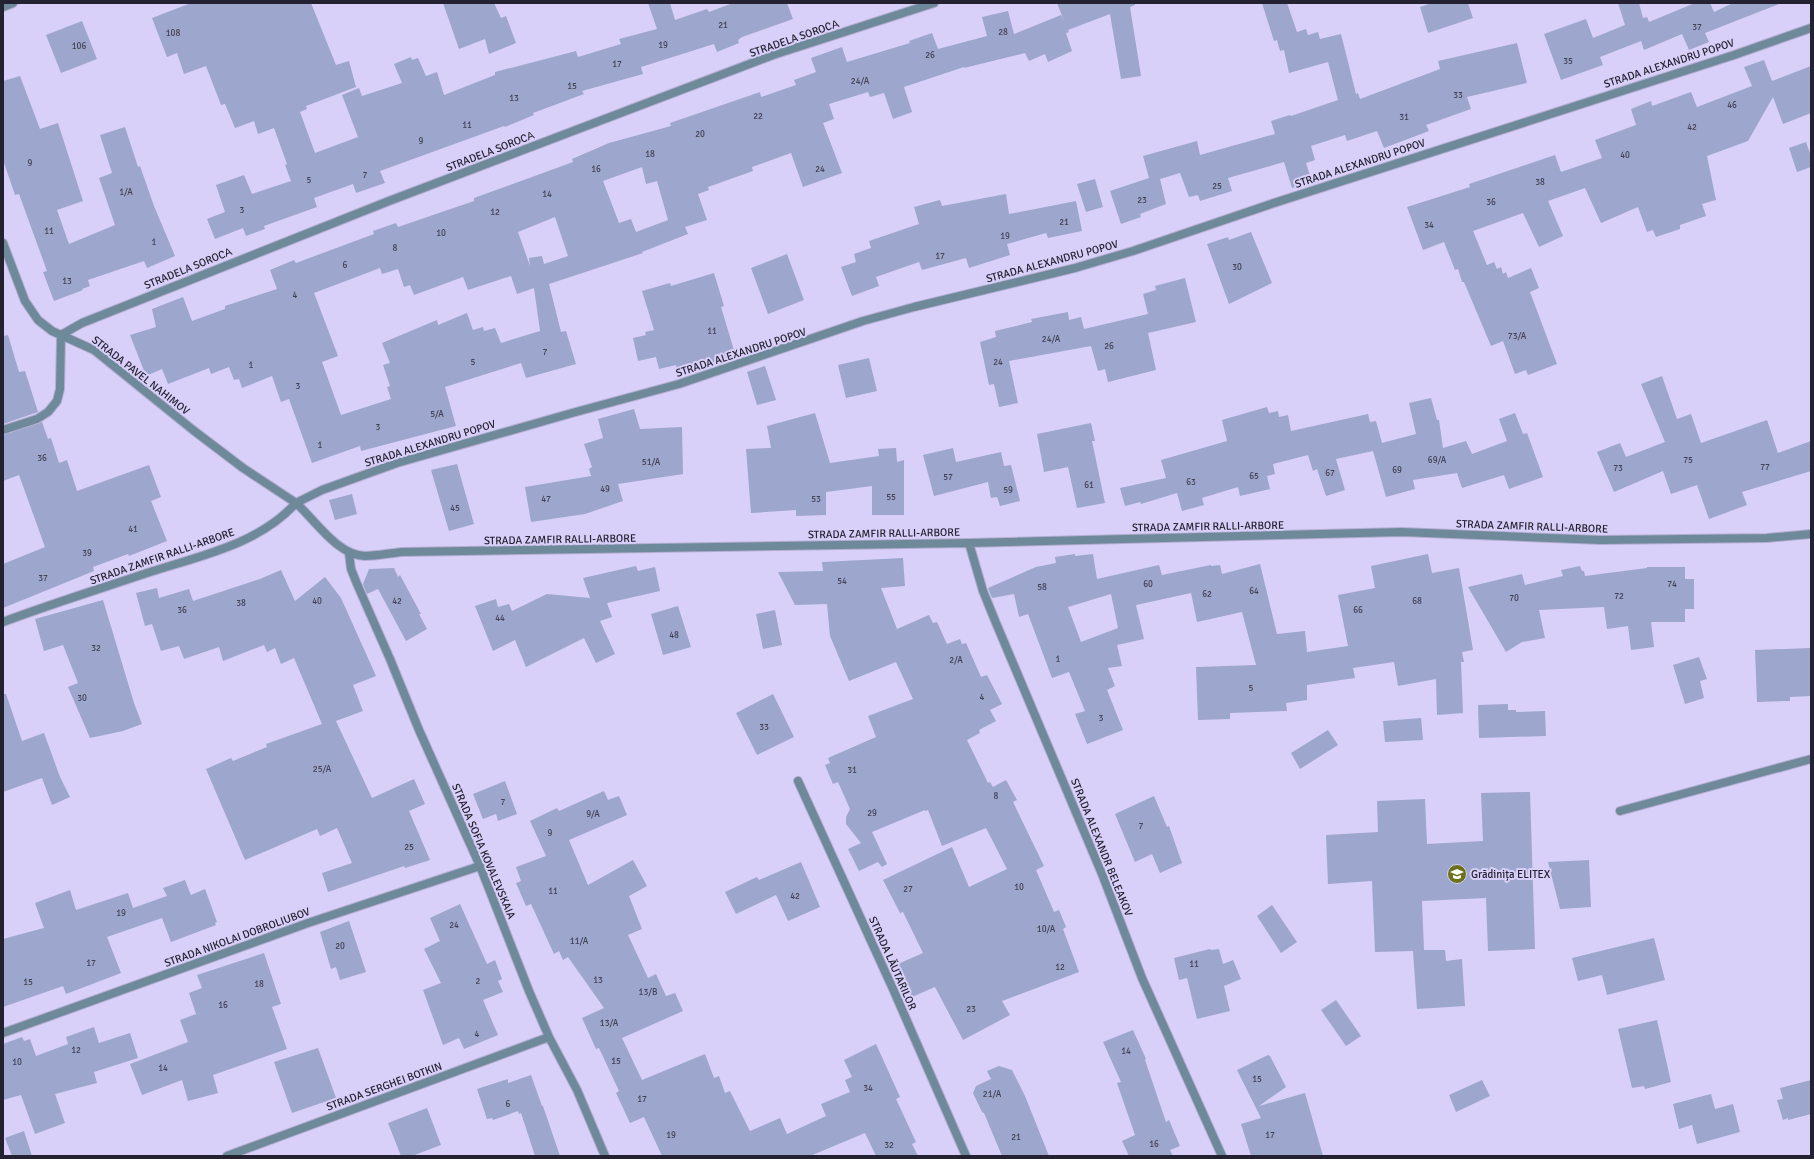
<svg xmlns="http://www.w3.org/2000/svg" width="1814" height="1159" viewBox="0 0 1814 1159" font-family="Signika,sans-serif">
	<rect width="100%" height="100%" fill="#d8d0f9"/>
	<path fill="#9da6cc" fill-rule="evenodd" d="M191,3h120l25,62 13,-4 7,26 -50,19 1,3 -7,3 15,41 43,-16 -16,-42 17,-7 3,8 40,-13 -8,-19 17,-7 1,3 6,-2 8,18 11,-4 7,23 51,-20v-3l81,-21 2,6 43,-13 -2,-5 38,-10 -9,-26h22l5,17 32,-11 2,3 24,-9h54l6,16 -51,18 -4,3 1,3 -22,9 -3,-8 -73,23 2,7 -61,17 2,3 -51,19 1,2 -29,12 -1,-1 -124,45 5,12 -29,10 -3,-9 -39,14 3,9 -53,19 1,3 -19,7 -3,-8 -28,11 -8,-20 18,-7 -9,-27 28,-10 8,19 39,-13 -6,-16 2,-1 -13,-36 -16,6 -4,-13 -19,7 -10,-24 -4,1 -15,-39 -22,8 -7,-21 -10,4 -15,-39z
		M443,3h51l7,15 5,-2 10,27 -27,11 -4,-15 -26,10z
		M1057,3h78v2l-5,2 11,69 -20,3 -11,-65 -42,16 1,2 -3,1 6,18 -24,11 -3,-8 -16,7 -4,-8 -61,15v-1l-60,20 8,25 -19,7 -9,-26 -14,4 -2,-5 -39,12 5,15 -11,4 19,50 -39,14 -12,-34 -39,14 1,4 -45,16 1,3 -11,4 9,26 -22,7 3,7 -46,18 1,1 -94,31 12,48 5,-1 10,33 -50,14 -5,-15 -76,24 11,39 -95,25 -1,-5 -48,17 -23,-64 -8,3 -9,-26 -30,12 -3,-9 -5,1 -5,-13 -18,7 -2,-6 -41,16 -6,-15 -16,7 -16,-41 26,-8 -4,-18 31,-12 9,24 33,-12v-3l52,-17 -7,-19 24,-10 2,3 78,-29 -1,-3 23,-8 2,4 76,-26v-3l99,-36 -1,-3 37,-16 62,-17 -1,-3 90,-31 1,5 35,-12 -2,-5 22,-8 -5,-14 31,-11 5,15 63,-19 -1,-2 23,-8 6,16 49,-13 -5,-19 26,-6 6,23 47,-19 3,6zM642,167l4,17 11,-3 11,39 -32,12 -5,-13 -12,4 -16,-42zM555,217l13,39 -24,8 -2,-8 -13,2 1,8 -12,-34zM380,268l2,6 16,-5 6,18 6,-2 4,10 49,-18 5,13 43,-14 6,18 17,-6 6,43 -39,12 -6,-15 -11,3 -1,-4 -10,3 -6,-17 -29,12 -1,-5 -55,23 8,20 -7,2 7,21 -3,1 4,12 -50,16 -19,-53 16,-6 -24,-63z
		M1262,3h25l10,29 9,-3 2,6 10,-3 2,7 21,-5 15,60 2,-1 2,6 80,-30 -2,-8 79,-18 10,40 -60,14 4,12 -45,16 3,6 -45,17 -7,-17 -30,10 -2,-6 -34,11 4,14 -9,3 6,19 -20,6 -8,-26 -56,16 4,13 -32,10 -2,-6 -9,2 -9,-24 -20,6 6,25 -26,10 1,3 -20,7 -11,-33 39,-13 -6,-22 54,-15 3,14 75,-21 -4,-13 19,-6 1,1 47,-16 -10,-38 -39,11 -5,-23 -4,1 -3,-11 -3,1z
		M1432,3h36l5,15 -45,15 -8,-26z
		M1618,3h21l4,15 4,-1 2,5 46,-19h15l4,9 19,-9 46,1 -74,29 4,9 -20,8 -7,-16 -38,16 -3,-9 -41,16 3,8 -42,15 -17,-46 42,-15 7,19 32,-13z
		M82,21l15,38 -36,14 -15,-38z
		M1764,60l8,21 39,-15v47l-28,11 -10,-27 -25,44 -41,15 9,44 -14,4 4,12 -26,9v4l-24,8 -3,-7 -6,2 -9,-25 -37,16 -16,-35 -37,13 15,35 -24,11 -16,-34 -50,18 14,34 7,-3 3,7 4,-2 2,7 3,-2 2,6 23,-10 8,20 -9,4 27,72 -29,11 -2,-5 -11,4 -12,-33 -12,5 -27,-64h-2l-4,-13 -3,1 -11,-28 -21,8 -16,-43 63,-20 -1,-3 86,-29 6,17 41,-14 -7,-18 41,-15 -5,-16 20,-8 1,5 39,-14 6,15 55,-21 -8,-19z
		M20,76l20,53 18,-6 25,78 -26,9 12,34 46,-19 -16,-47 13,-5 -12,-38 25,-8 13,40 2,-1 14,40 21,50 -28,12 -3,-7 -56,19 2,6 -8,3 1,1 -29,11 -11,-29 4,-1 -28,-77 -4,1 -12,-35v-79z
		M1806,142l5,14v11l-14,5 -8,-24z
		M1095,179l8,28 -17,5 -9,-28z
		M1006,194l3,20 67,-13 6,30 -34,7 -2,-5 -39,11 3,11 -41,13 -3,-10 -44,12 -3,-8 -43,15 3,9 -27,10 -11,-29 15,-5 -2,-8 17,-6 -2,-7 50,-17 -5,-17 26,-7 2,6z
		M1251,232l21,51 -43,21 -22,-60 21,-7 1,3z
		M787,254l17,46 -36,14 -17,-46z
		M714,273l10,33 -3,1 15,50 -27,8v-2l-32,7 -1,-5 -17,4 -3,-12 -18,4 -5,-23 13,-3 -1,-3 9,-2 -12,-39 28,-8 1,3z
		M1185,278l11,44 -48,11 8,37 -48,12 -3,-13 -7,2 -7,-25 -82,15 9,42 -19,4 -5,-23 -5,1 -9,-43 16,-5 -1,-6 37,-9 -1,-3 37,-7 1,8 12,-3 3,12 64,-15 -5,-20 13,-4 -1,-4z
		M8,335l11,37 6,-1 13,41 -35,12v-88z
		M869,358l8,33 -31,7 -8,-33z
		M765,366l11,34 -19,5 -10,-33z
		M1662,376l15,43 14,-5 10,29 66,-23 11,33 33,-12v30l-69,21 5,13 -38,14 -12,-34 -26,9 -8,-23 -49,21 -17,-40 23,-9 6,14 39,-15 -24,-58z
		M1431,398l6,22h2l4,28 23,-7 6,13 35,-13 -8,-22 16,-6 8,21 4,-1 16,44 -34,12 -5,-14 -42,13 -5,-15 -44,7 2,9 -29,8 -13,-46 -37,8 9,31 -19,6 -9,-27 -4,2 -5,-16 -35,9 2,10 -8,2 3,13 -30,7 -2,-9 -36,11 2,7 -22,6 -5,-18 -36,11 -1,-2 -15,4 -5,-18 46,-10 -5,-18 66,-19 -5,-21 45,-13 2,6 9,-2 1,6 9,-2 3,16 77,-17 2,8 6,-1 6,22 34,-9 -7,-31z
		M634,409l6,20 42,-2 1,47 -65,10 5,17 -38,13 -54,8 -6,-35 66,-11 -2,-7 3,-2 -8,-23 19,-6 -5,-19z
		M815,413l15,50 49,-7 -1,-7 18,-1 1,14 7,-2v55h-32v-29l-46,6v23l-30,1v-6l-45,3 -5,-64 25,-1 -4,-22z
		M42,422l6,17 3,-1 8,25 8,-3 10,31 72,-26 12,32 -10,4 16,40 -38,15 -1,-2 -35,13 1,4 -91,37v-44l42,-17 -26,-72 -16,6v-46z
		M1091,423l4,18h-3l13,62 -28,5 -9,-41 -24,5 -7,-38z
		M953,448l3,14 45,-10 3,14 7,-1 9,36 -20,5 -3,-9 -6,1 -3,-16 -54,14 -11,-41z
		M457,464l17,60 -25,7 -18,-61z
		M352,494l5,20 -22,6 -6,-20z
		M1075,554v2l18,-2 4,25 62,-14 3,10 49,-10v1l9,-1 2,9 38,-10 17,70 28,-3 2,21 41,-6 -10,-51 37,-7 -4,-22 57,-12 4,19 27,-5 14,82 -11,2 2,10h-3l2,51 -26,2 -1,-36 -38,7 -4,-24 -41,6 2,10 -48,7v15l-21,3 1,8 -57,2v6l-32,1 -2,-53 60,-2 -14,-53 -45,10 -6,-29 -55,12 8,34 -27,6 5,21 -14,2 7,18 -8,4 16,40 -36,14 -12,-30 10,-3 -16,-39 -17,6 -24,-64 -9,3 -5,-23 -22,4 -4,-10 48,-21 20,-4 -1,-6zM1111,594l7,34 -37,14 -13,-35z
		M903,558l2,28 -24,2 16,41 32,-14 4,8 4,-1 10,22 13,-5 2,5 4,-1 15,34 6,-2 15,29 -12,6 6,11 -17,9 1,3 -13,7 21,43 2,-1 3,5 13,-7 11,20 -4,2 31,64 -8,4 18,42 5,-2 7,17 -3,2 16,43 -77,29 8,14 -47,25 -28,-53 -23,10 -14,-33 25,-11 -20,-41 -3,1 -17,-33 69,-33 17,40 38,-18 -21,-41 -44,18 -14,-36 -3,1v-1l-53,22 15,32 -5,3 -4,-5 -19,9 -11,-22 13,-6 -15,-19v-7l4,-8 -12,-27 -5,2 -8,-19 5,-2 -2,-5 48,-21 -8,-21 45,-17 -17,-37 -47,19 -19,-45 -3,-32 -32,1 -17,-33 45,-1 -1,-9z
		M636,566l2,5 17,-4 5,24 -53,12 5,14 -12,4 15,33 -19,9 -12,-25 -58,29 -11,-27 -22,11 -18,-45 21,-7 2,8 11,-3 3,7 35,-17 43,4 -7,-20z
		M1580,566l2,5h2l1,5 62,-8v-1h38v12h9v30h-9v13h-34l3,25 -23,3 -3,-24 -21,3 -3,-22 -65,3 6,28 -23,4 -16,10 -38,-65 54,-13 3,11 38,-9 -2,-6z
		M394,568l4,9 2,-2 21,39h-2l8,15 -21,12 -28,-52 -11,5 -4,-10 6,-15z
		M281,570l14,31 30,-24 16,21 35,78 -23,9 10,26 -27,10 36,77 42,-19 11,25 -16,7 21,49 -25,8 -1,-2 -76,26 -6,-19 30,-10 -15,-35 -17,8 -3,-7 -72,31 -39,-91 25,-11 2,3 34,-14 -1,-3 56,-20 -28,-66 -13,6 -6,-16 -8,4 -3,-7 -41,16 -4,-14 -35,12 -5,-13 -18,5 -9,-27 -7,2 -9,-33 21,-5 2,10 30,-9 4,12 67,-22z
		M103,600l31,103 8,21 -19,7 -33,7 -22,-51 10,-4 -15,-38 -19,6 -9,-32z
		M678,606l13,41 -28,8 -12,-41z
		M775,610l7,35 -19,4 -7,-35z
		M1811,648v48l-21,1v4l-33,1 -2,-52z
		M1699,657l8,22 -7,2 4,17 -19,6 -12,-39z
		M3,694h3l16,47 22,-8 16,44 10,20 -18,8 -10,-27 -39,14z
		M773,694l21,43 -37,18 -21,-42z
		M1508,704v6h8v2l29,-1 1,25 -67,2 -1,-33z
		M1421,718l2,22 -38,2 -2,-21z
		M1328,730l10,15 -38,24 -9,-16z
		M505,781l12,33 -19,7 -2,-7 -13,5 -10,-25z
		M604,791l4,9 11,-4 8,19 -58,25 19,45 45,-25 14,26 -18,10 13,33 -14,6 20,43 8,-4 10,22 9,-3 8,18 -61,27 20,42 63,-26 9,24 5,-2 6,17 5,-2 20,40 30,-13 7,16 39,-18 -5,-12 29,-12 -5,-12 7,-3 -8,-17 32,-16 24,53 -4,2 20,43 -4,2 6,12h-42l-11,-23 -55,23h-148l-18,-39 -14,6 -14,-30 3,-2 -20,-43 -3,1 -14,-31 22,-10 -36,-51 -5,3 -4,-9 -5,3 -23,-50 -5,2 -10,-23 5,-2 -5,-14 30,-11 -16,-35 27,-13 2,3z
		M1530,792l5,157 -47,2 -2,-53 -64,3 2,49h21l1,11 16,-2 3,47 -48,3 -4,-58 -38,1 -3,-71 -44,3 -2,-49 52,-3 -1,-31 48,-2 2,45 56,-3 -2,-48z
		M1154,796l13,31 2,-1 13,37 -22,10 -8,-19 -17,8 -20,-48z
		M1589,860l2,47 -31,2 -12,-47z
		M801,862l19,45 -32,14 -12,-26 -40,19 -11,-22 32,-15 2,3z
		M185,880l6,15 14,-6 12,33 -2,1 1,2 -45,17 -9,-24 -55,19 14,36 -55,21 -3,-8 -60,21v-68l41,-11 -9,-25 35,-13 6,20 52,-17 5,15 34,-12 -4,-8z
		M460,904l27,60 8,-4 7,19 -4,2 5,11 -20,8 15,35 -34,14 -5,-11 -16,7 -20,-55 18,-7 -17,-34 16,-8 -10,-23z
		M1272,905l25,37 -16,11 -24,-37z
		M349,921l17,51 -26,8 -4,-13 -5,2 -11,-37z
		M1654,938l11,42 -58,15 -5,-20 -24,6 -6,-23z
		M1210,949l1,1 8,-1 4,15 10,-4 8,19 -17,7 6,25 -33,8 -10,-41 -8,2 -5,-22z
		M264,953l17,51 -9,3 15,42 -74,26 5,18 -30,8 -6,-21 -40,15 -12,-31 58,-22 -8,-22 16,-6 -7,-21 13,-5 -5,-13z
		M1336,1000l25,36 -15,10 -25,-36z
		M1657,1020l14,62 -26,7 -1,-3 -12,2 -14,-59z
		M94,1027l5,16 31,-10 8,25 -44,14 3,11 -42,11 10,29 -30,11 -14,-39 -18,5v-56l19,-7 2,4 6,-2 6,17 32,-12 -2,-7z
		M1133,1030l13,29 -1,1 21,62 3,-2 11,26 -10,4 3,6h-44l-7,-15 13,-6 -18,-52 4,-1 -18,-40z
		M318,1048l18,50 -44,15 -18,-51z
		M1268,1055l2,1 16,31 -27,19 46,-13 18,63h-72l-10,-32 20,-6 -24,-48z
		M999,1066l13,4 13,26 24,60h-47l-18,-43 -2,-1 -9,-19 3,-7 15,-7 -4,-8z
		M531,1075l11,31h1l17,50h-25l-14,-43 -2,1 -1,-3 -25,9 -1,-2 -5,1 -10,-30 31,-10v4z
		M1482,1080l8,16 -34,16 -7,-17z
		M1811,1080v34l-23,6v-2l-5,2 -6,-20 6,-1 -3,-11z
		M1711,1094l4,15 18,-5 7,28 -43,12 -5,-19 -13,4 -6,-25z
		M427,1108l14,37 -29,11h-11l-13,-33z
		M24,1131l8,25h-20l-7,-18z"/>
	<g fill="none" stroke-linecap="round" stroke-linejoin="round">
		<g stroke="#b4add1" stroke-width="10">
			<path id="minor" d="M3,243l22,58 13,19 14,11 42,19 99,80 50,38 53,35 26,-13 75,-27 175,-50 107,-29 184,-63 51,-14 161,-39 58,-17 138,-47 463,-149 77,-27
				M3,430l34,-11 11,-7 9,-11 3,-12 1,-54 21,-12 307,-122 384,-146 161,-52
				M969,543l14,48 13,32 106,251 40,104 80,178
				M349,553l2,16 6,15 33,75 29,71 61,136 49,125 20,46 28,53 28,66
				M3,622c48,-18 96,-33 144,-49 52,-17 111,-28 149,-70 20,18 41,52 69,53 12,0 25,-3 37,-4l567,-9 433,-11 199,8 166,-2 44,-4
				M798,781l95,208 73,167
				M1620,811l191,-52
				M3,1033l305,-110 172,-57
				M227,1156l322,-119"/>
		</g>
		<g stroke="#b4add1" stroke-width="10">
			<path id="tertiary" d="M3,7l10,-4"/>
		</g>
		<use href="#minor" stroke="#6e899a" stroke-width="8"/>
		<use href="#tertiary" stroke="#6e899a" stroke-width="8"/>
	</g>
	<defs>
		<g id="school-disc" transform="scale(1)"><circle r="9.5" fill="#6b721b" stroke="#d8d0f9"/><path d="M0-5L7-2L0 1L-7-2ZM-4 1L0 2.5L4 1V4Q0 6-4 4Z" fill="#fff"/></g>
	</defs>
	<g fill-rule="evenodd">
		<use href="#school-disc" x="1457" y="874"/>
	</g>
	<g text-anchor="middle" stroke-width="4" stroke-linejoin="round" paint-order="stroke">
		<g font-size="9" fill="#424257">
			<text x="723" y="28">21</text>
			<text x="1697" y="30">37</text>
			<text x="1003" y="35">28</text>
			<text x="173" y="36">108</text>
			<text x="663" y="48">19</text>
			<text x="79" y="49">106</text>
			<text x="930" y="58">26</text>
			<text x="1568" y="64">35</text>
			<text x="617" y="67">17</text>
			<text x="860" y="84">24/A</text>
			<text x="572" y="89">15</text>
			<text x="1458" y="98">33</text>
			<text x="514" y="101">13</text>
			<text x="1732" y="108">46</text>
			<text x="758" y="119">22</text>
			<text x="1404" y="120">31</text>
			<text x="467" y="128">11</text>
			<text x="1692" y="130">42</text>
			<text x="700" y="137">20</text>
			<text x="421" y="144">9</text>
			<text x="650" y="157">18</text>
			<text x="1625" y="158">40</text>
			<text x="30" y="166">9</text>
			<text x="596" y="172">16</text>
			<text x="820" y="172">24</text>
			<text x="365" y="178">7</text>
			<text x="309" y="183">5</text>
			<text x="1540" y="185">38</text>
			<text x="1217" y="189">25</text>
			<text x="126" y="195">1/A</text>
			<text x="547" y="197">14</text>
			<text x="1142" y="203">23</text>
			<text x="1491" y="205">36</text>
			<text x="242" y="213">3</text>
			<text x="495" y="215">12</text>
			<text x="1064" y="225">21</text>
			<text x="1429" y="228">34</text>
			<text x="49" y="234">11</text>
			<text x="441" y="236">10</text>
			<text x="1005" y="239">19</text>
			<text x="154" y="245">1</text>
			<text x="395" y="251">8</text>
			<text x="940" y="259">17</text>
			<text x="345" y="268">6</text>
			<text x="1237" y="270">30</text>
			<text x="67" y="284">13</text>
			<text x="295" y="298">4</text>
			<text x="712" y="334">11</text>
			<text x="1517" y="339">73/A</text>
			<text x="1051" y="342">24/A</text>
			<text x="1109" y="349">26</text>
			<text x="545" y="355">7</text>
			<text x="473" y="365">5</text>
			<text x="998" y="365">24</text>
			<text x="251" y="368">1</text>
			<text x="298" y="389">3</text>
			<text x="437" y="417">5/A</text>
			<text x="378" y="430">3</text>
			<text x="320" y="448">1</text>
			<text x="42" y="461">36</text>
			<text x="1437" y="463">69/A</text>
			<text x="1688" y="463">75</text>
			<text x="651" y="465">51/A</text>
			<text x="1765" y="470">77</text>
			<text x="1618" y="471">73</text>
			<text x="1397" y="473">69</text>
			<text x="1330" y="476">67</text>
			<text x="1254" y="479">65</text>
			<text x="948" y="480">57</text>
			<text x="1191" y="485">63</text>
			<text x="1089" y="488">61</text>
			<text x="605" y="492">49</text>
			<text x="1008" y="493">59</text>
			<text x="891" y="500">55</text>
			<text x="546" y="502">47</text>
			<text x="816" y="502">53</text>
			<text x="455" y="511">45</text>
			<text x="133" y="532">41</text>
			<text x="87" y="556">39</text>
			<text x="43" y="581">37</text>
			<text x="842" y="584">54</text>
			<text x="1148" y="587">60</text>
			<text x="1672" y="587">74</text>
			<text x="1042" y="590">58</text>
			<text x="1254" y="594">64</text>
			<text x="1207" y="597">62</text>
			<text x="1619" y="599">72</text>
			<text x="1514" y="601">70</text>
			<text x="317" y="604">40</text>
			<text x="397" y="604">42</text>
			<text x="1417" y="604">68</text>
			<text x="241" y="606">38</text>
			<text x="182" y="613">36</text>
			<text x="1358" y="613">66</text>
			<text x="500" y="621">44</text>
			<text x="674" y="638">48</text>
			<text x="96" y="651">32</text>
			<text x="1058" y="662">1</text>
			<text x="956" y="663">2/A</text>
			<text x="1251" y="691">5</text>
			<text x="982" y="700">4</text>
			<text x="82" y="701">30</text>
			<text x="1101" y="721">3</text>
			<text x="764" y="730">33</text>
			<text x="322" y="772">25/A</text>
			<text x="852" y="773">31</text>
			<text x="996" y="799">8</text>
			<text x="503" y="805">7</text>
			<text x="872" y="816">29</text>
			<text x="593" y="817">9/A</text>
			<text x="1141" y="829">7</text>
			<text x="550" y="836">9</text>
			<text x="409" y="850">25</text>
			<text x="1019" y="890">10</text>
			<text x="908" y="892">27</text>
			<text x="553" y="894">11</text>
			<text x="795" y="899">42</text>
			<text x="121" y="916">19</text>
			<text x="454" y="928">24</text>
			<text x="1046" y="932">10/A</text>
			<text x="579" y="944">11/A</text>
			<text x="340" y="949">20</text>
			<text x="91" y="966">17</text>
			<text x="1194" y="967">11</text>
			<text x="1060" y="970">12</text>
			<text x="598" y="983">13</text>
			<text x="478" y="984">2</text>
			<text x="28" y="985">15</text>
			<text x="259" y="987">18</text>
			<text x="648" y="995">13/B</text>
			<text x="223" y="1008">16</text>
			<text x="971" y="1012">23</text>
			<text x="609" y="1026">13/A</text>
			<text x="477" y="1037">4</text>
			<text x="76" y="1053">12</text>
			<text x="1126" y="1054">14</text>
			<text x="616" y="1064">15</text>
			<text x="17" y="1065">10</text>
			<text x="163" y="1071">14</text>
			<text x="1257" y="1082">15</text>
			<text x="868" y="1091">34</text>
			<text x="992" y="1097">21/A</text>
			<text x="642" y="1102">17</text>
			<text x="508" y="1107">6</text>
			<text x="671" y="1138">19</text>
			<text x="1270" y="1138">17</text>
			<text x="1016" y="1140">21</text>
			<text x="1154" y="1147">16</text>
			<text x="889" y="1148">32</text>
		</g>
		<g font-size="11" fill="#242130" stroke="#d8d0f9">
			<text transform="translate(794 38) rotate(-19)" y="4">STRADELA SOROCА</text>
			<text transform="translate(1669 63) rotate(-18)" y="4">STRADA ALEXANDRU POPOV</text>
			<text transform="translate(490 151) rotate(-21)" y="4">STRADELA SOROCА</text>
			<text transform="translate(1360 163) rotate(-18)" y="4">STRADA ALEXANDRU POPOV</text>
			<text transform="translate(1052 261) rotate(-15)" y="4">STRADA ALEXANDRU POPOV</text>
			<text transform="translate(188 268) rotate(-22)" y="4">STRADELA SOROCА</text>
			<text transform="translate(741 352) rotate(-18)" y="4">STRADA ALEXANDRU POPOV</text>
			<text transform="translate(141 375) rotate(38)" y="4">STRADA PAVEL NAHIMOV</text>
			<text transform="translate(430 443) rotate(-17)" y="4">STRADA ALEXANDRU POPOV</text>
			<text transform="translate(1208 526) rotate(-1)" y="4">STRADA ZAMFIR RALLI-ARBORE</text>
			<text transform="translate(1532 526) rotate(2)" y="4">STRADA ZAMFIR RALLI-ARBORE</text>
			<text transform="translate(884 533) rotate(-1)" y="4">STRADA ZAMFIR RALLI-ARBORE</text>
			<text transform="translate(560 539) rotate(-1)" y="4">STRADA ZAMFIR RALLI-ARBORE</text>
			<text transform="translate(162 556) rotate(-19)" y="4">STRADA ZAMFIR RALLI-ARBORE</text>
			<text transform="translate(1102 847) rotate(68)" y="4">STRADA ALEXANDR BELEAKOV</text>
			<text transform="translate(484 851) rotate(67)" y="4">STRADA SOFIA KOVALEVSKAIA</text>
			<text transform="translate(237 937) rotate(-20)" y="4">STRADA NIKOLAI DOBROLIUBOV</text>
			<text transform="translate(893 963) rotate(66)" y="4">STRADA LĂUTARILOR</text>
			<text transform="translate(384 1086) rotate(-20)" y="4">STRADA SERGHEI BOTKIN</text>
		</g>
		<g font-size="11" fill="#242130" stroke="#d8d0f9" text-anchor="start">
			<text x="1471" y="878">Grădinița ELITEX</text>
		</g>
	</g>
	<rect width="1814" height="1159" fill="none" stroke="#242130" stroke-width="8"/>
</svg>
